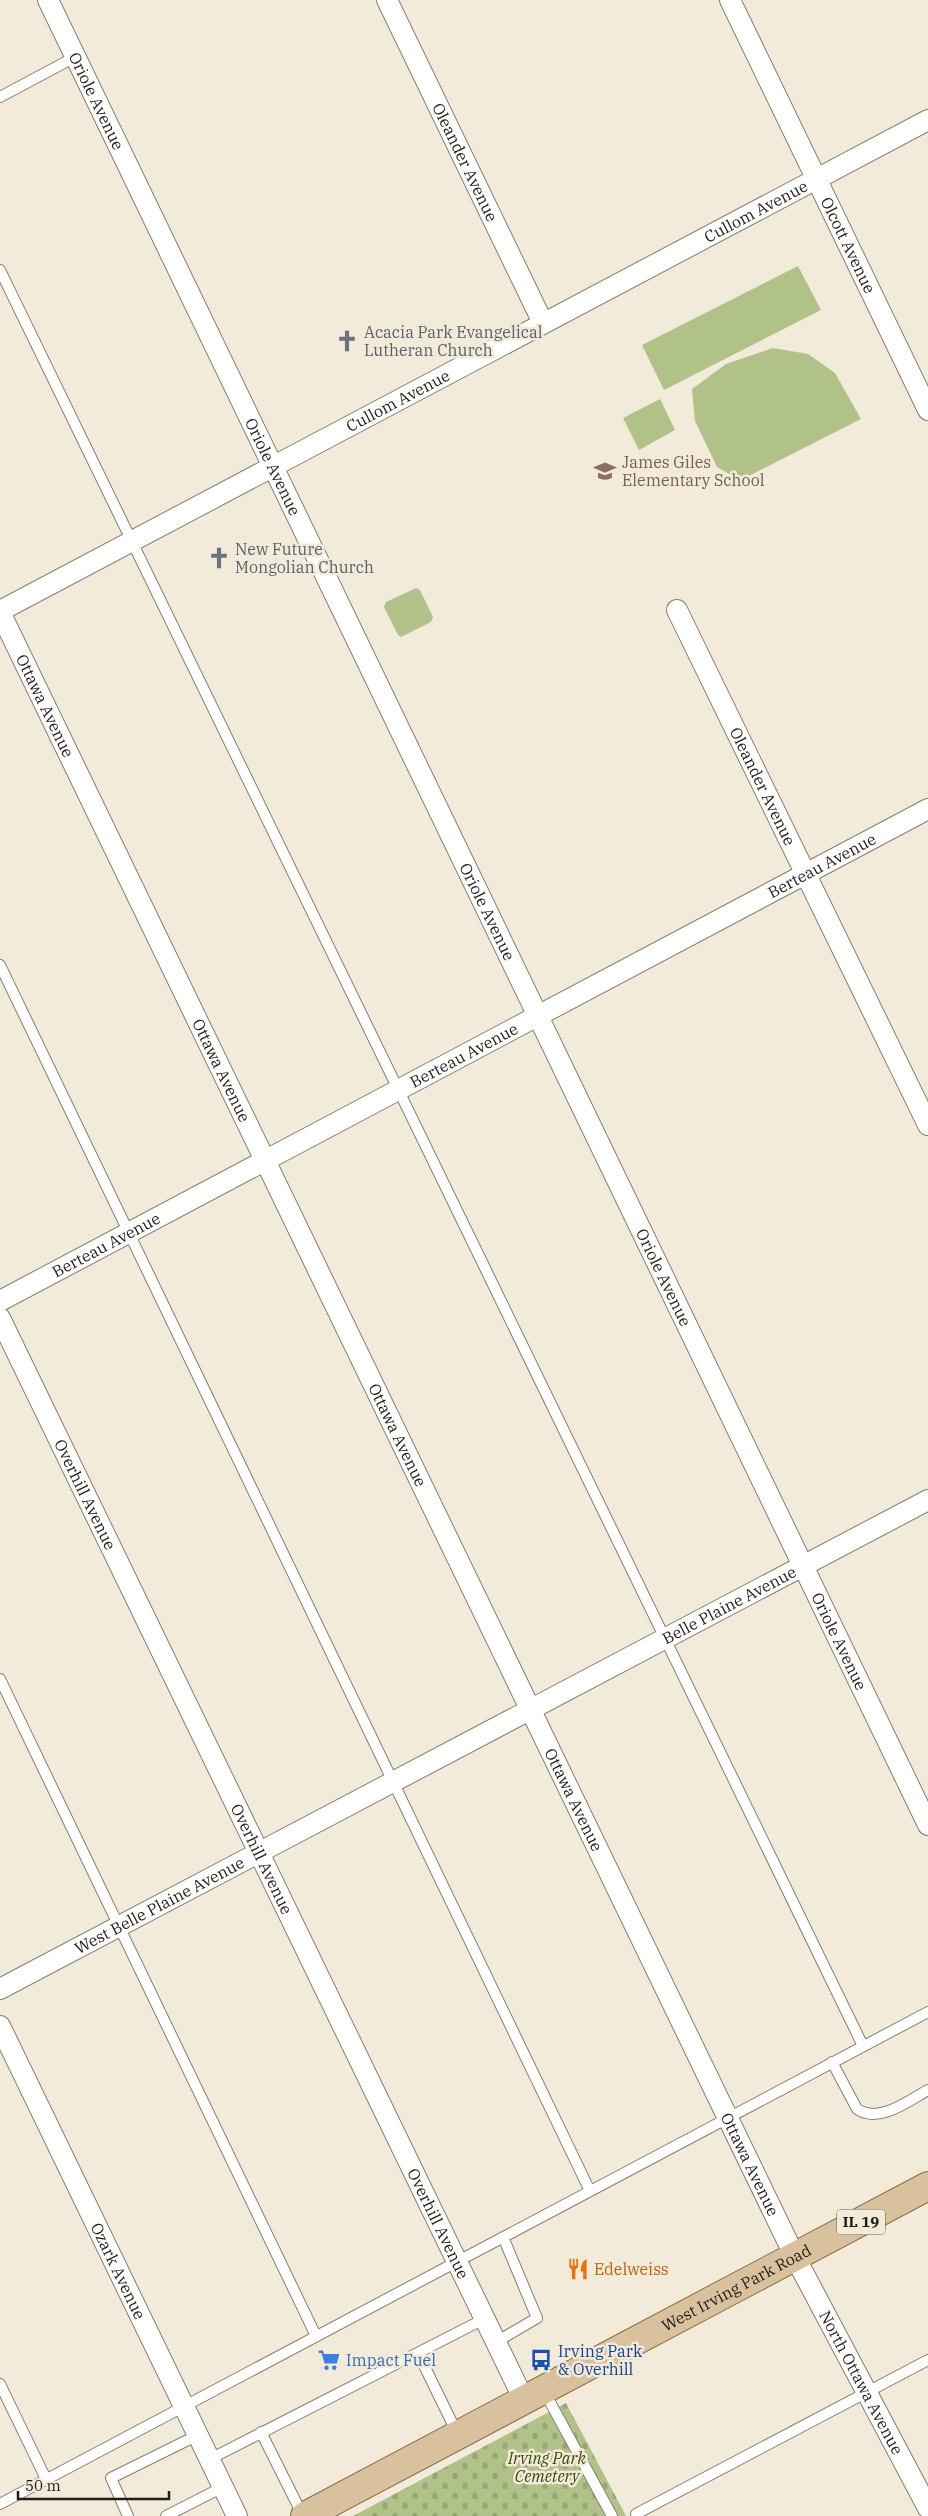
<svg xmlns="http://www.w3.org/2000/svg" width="928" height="2516" viewBox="0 0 928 2516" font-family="'IBM Plex Serif',serif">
	<defs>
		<pattern id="cemetery-stones" width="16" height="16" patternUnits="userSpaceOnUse" patternTransform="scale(1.25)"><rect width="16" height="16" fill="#b0c288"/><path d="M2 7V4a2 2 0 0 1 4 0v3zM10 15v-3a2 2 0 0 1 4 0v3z" fill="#97a675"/></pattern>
	</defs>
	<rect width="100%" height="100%" fill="#f3ebd9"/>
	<path fill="url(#cemetery-stones)" d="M566,2403l60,113h-273z"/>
	<path fill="#b0c288" d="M798,266l23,44 -157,80 -22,-45z
		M773,348l35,6 27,19 26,46 -116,59 -16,-4 -12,-7 -22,-46 -3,-32 34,-25z
		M660,399l15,31 -36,20 -16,-32z
		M416,588l4,2 13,27 -2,5 -30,15 -3,-2 -14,-28 2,-5z"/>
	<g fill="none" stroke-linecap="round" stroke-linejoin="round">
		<g stroke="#857f6e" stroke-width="12">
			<path id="lane" d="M0,97l75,-40
				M0,270l863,1776
				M0,965l590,1226
				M0,1679l316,657
				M832,2062l25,47c22,15 51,-8 71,-19
				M496,2342l41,-24 -34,-81
				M418,2353l40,82
				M0,2384l46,95
				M544,2391l68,125
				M261,2432l42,84
				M210,2459l274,-140
				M0,2504l928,-492
				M128,2516l-17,-38 87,-43
				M166,2516l57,-29
				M637,2516l-1,-2 292,-154"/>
		</g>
		<g stroke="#857f6e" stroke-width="22">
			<g id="street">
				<path id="s1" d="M48,0l880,1825"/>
				<path id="s2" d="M387,0l156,323"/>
				<path id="s3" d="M730,0l198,410"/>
				<path id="s4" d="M677,610l251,515"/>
				<path id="s5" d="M0,611l928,-491"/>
				<path id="s6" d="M0,612l795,1645 133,251"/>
				<path id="s7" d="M0,1301l928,-492"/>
				<path id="s8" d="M0,1318l524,1082"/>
				<path id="s9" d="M0,1989l928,-489"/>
				<path id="s10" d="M0,2026l237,490"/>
			</g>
		</g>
		<g stroke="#886d43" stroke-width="30">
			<g id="primary">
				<path id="s11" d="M305,2516l623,-330"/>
			</g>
		</g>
		<use href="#lane" stroke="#fff" stroke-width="10"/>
		<use href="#street" stroke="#fff" stroke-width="20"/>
		<use href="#primary" stroke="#d9c19d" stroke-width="28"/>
	</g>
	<defs>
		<g id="church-bare" transform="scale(1.725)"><path d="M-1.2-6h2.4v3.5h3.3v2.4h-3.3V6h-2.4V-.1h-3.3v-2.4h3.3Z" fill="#6b7280" stroke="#f3ebd9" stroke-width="2.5" paint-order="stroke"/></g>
		<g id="school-bare" transform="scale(1.725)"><path d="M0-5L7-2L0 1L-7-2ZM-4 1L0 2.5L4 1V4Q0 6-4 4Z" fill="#8d6e63" stroke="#f3ebd9" stroke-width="2.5" paint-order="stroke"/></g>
		<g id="restaurant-bare" transform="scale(1.725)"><path d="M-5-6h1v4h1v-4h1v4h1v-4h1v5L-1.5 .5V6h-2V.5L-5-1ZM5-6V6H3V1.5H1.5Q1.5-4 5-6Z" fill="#e8710a" stroke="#f3ebd9" stroke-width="2.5" paint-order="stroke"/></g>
		<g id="supermarket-bare" transform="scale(1.725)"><path d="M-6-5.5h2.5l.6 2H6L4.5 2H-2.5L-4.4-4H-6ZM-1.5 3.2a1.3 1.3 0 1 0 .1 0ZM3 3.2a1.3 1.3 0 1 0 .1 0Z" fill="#3f7fe0" stroke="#f3ebd9" stroke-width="2.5" paint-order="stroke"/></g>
		<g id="bus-bare" transform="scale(1.725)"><path d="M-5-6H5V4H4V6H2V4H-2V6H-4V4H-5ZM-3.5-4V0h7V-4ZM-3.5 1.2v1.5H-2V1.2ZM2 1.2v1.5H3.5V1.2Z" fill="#1a4fb4" stroke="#f3ebd9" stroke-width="2.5" paint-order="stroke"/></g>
	</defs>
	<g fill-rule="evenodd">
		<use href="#church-bare" x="347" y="341"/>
		<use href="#school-bare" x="605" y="471"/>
		<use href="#church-bare" x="219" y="558"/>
		<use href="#restaurant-bare" x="578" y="2269"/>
		<use href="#supermarket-bare" x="329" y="2360"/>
		<use href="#bus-bare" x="541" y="2360"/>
	</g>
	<g text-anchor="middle" stroke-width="5" stroke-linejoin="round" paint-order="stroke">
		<rect fill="#f3ebd9" stroke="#605c51" stroke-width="1" x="837" y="2209.5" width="48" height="25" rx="4"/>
		<g font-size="15" font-weight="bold" fill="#211e17">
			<text x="861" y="2227">IL 19</text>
		</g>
		<g font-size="16" fill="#211e17" stroke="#f3ebd9">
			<text dy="6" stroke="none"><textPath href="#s1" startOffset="112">Oriole Avenue</textPath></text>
			<text dy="6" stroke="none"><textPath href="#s2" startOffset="180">Oleander Avenue</textPath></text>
			<text dy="6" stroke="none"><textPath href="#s5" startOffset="855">Cullom Avenue</textPath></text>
			<text dy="6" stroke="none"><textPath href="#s3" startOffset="272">Olcott Avenue</textPath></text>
			<text dy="6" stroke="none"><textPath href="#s5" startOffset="450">Cullom Avenue</textPath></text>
			<text dy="6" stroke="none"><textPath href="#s1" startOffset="518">Oriole Avenue</textPath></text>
			<text dy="6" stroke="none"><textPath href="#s6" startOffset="104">Ottawa Avenue</textPath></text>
			<text dy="6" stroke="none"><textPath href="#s4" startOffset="196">Oleander Avenue</textPath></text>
			<text dy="6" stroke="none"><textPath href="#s7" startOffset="930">Berteau Avenue</textPath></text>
			<text dy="6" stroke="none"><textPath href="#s1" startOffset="1012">Oriole Avenue</textPath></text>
			<text dy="6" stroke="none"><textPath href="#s7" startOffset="525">Berteau Avenue</textPath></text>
			<text dy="6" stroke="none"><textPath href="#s6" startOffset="509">Ottawa Avenue</textPath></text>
			<text dy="6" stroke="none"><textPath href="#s7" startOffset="120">Berteau Avenue</textPath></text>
			<text dy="6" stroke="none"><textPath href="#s1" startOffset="1418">Oriole Avenue</textPath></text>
			<text dy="6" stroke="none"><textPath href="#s6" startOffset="914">Ottawa Avenue</textPath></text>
			<text dy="6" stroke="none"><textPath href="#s8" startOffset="196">Overhill Avenue</textPath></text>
			<text dy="6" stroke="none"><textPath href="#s9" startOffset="824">Belle Plaine Avenue</textPath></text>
			<text dy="6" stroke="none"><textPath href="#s1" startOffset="1822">Oriole Avenue</textPath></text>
			<text dy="6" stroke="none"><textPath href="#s6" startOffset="1319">Ottawa Avenue</textPath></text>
			<text dy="6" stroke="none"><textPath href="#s8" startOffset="601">Overhill Avenue</textPath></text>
			<text dy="6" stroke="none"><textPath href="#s9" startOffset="180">West Belle Plaine Avenue</textPath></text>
			<text dy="6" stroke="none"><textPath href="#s6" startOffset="1724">Ottawa Avenue</textPath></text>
			<text dy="6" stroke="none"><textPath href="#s8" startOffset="1006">Overhill Avenue</textPath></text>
			<text dy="6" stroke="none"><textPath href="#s10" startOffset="272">Ozark Avenue</textPath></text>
			<text dy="6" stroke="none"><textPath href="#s11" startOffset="488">West Irving Park Road</textPath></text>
			<text dy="6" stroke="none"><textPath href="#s6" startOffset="1969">North Ottawa Avenue</textPath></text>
		</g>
		<g font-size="16" fill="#5b616d" stroke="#f3ebd9" text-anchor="start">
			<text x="364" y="338">Acacia Park Evangelical<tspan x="364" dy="18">Lutheran Church</tspan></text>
			<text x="235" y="555">New Future<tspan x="235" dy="18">Mongolian Church</tspan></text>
		</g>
		<g font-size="16" fill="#785e54" stroke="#f3ebd9" text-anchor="start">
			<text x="622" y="468">James Giles<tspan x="622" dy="18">Elementary School</tspan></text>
		</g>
		<g font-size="16" fill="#c56008" stroke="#f3ebd9" text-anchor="start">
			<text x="594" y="2275">Edelweiss</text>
		</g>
		<g font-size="16" fill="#164399" stroke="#f3ebd9" text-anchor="start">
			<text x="558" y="2357">Irving Park<tspan x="558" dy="18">&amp; Overhill</tspan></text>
		</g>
		<g font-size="16" fill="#366cbe" stroke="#f3ebd9" text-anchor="start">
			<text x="346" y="2366">Impact Fuel</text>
		</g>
		<g font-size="16" font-style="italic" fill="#3b4a09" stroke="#f3ebd9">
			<text x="547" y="2464">Irving Park<tspan x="547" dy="18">Cemetery</tspan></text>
		</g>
	</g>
	<path d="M18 2491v8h151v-8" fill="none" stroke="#211e17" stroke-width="2.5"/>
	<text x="25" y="2491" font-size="15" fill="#211e17" stroke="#f3ebd9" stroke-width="4" paint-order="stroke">50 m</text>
</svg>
